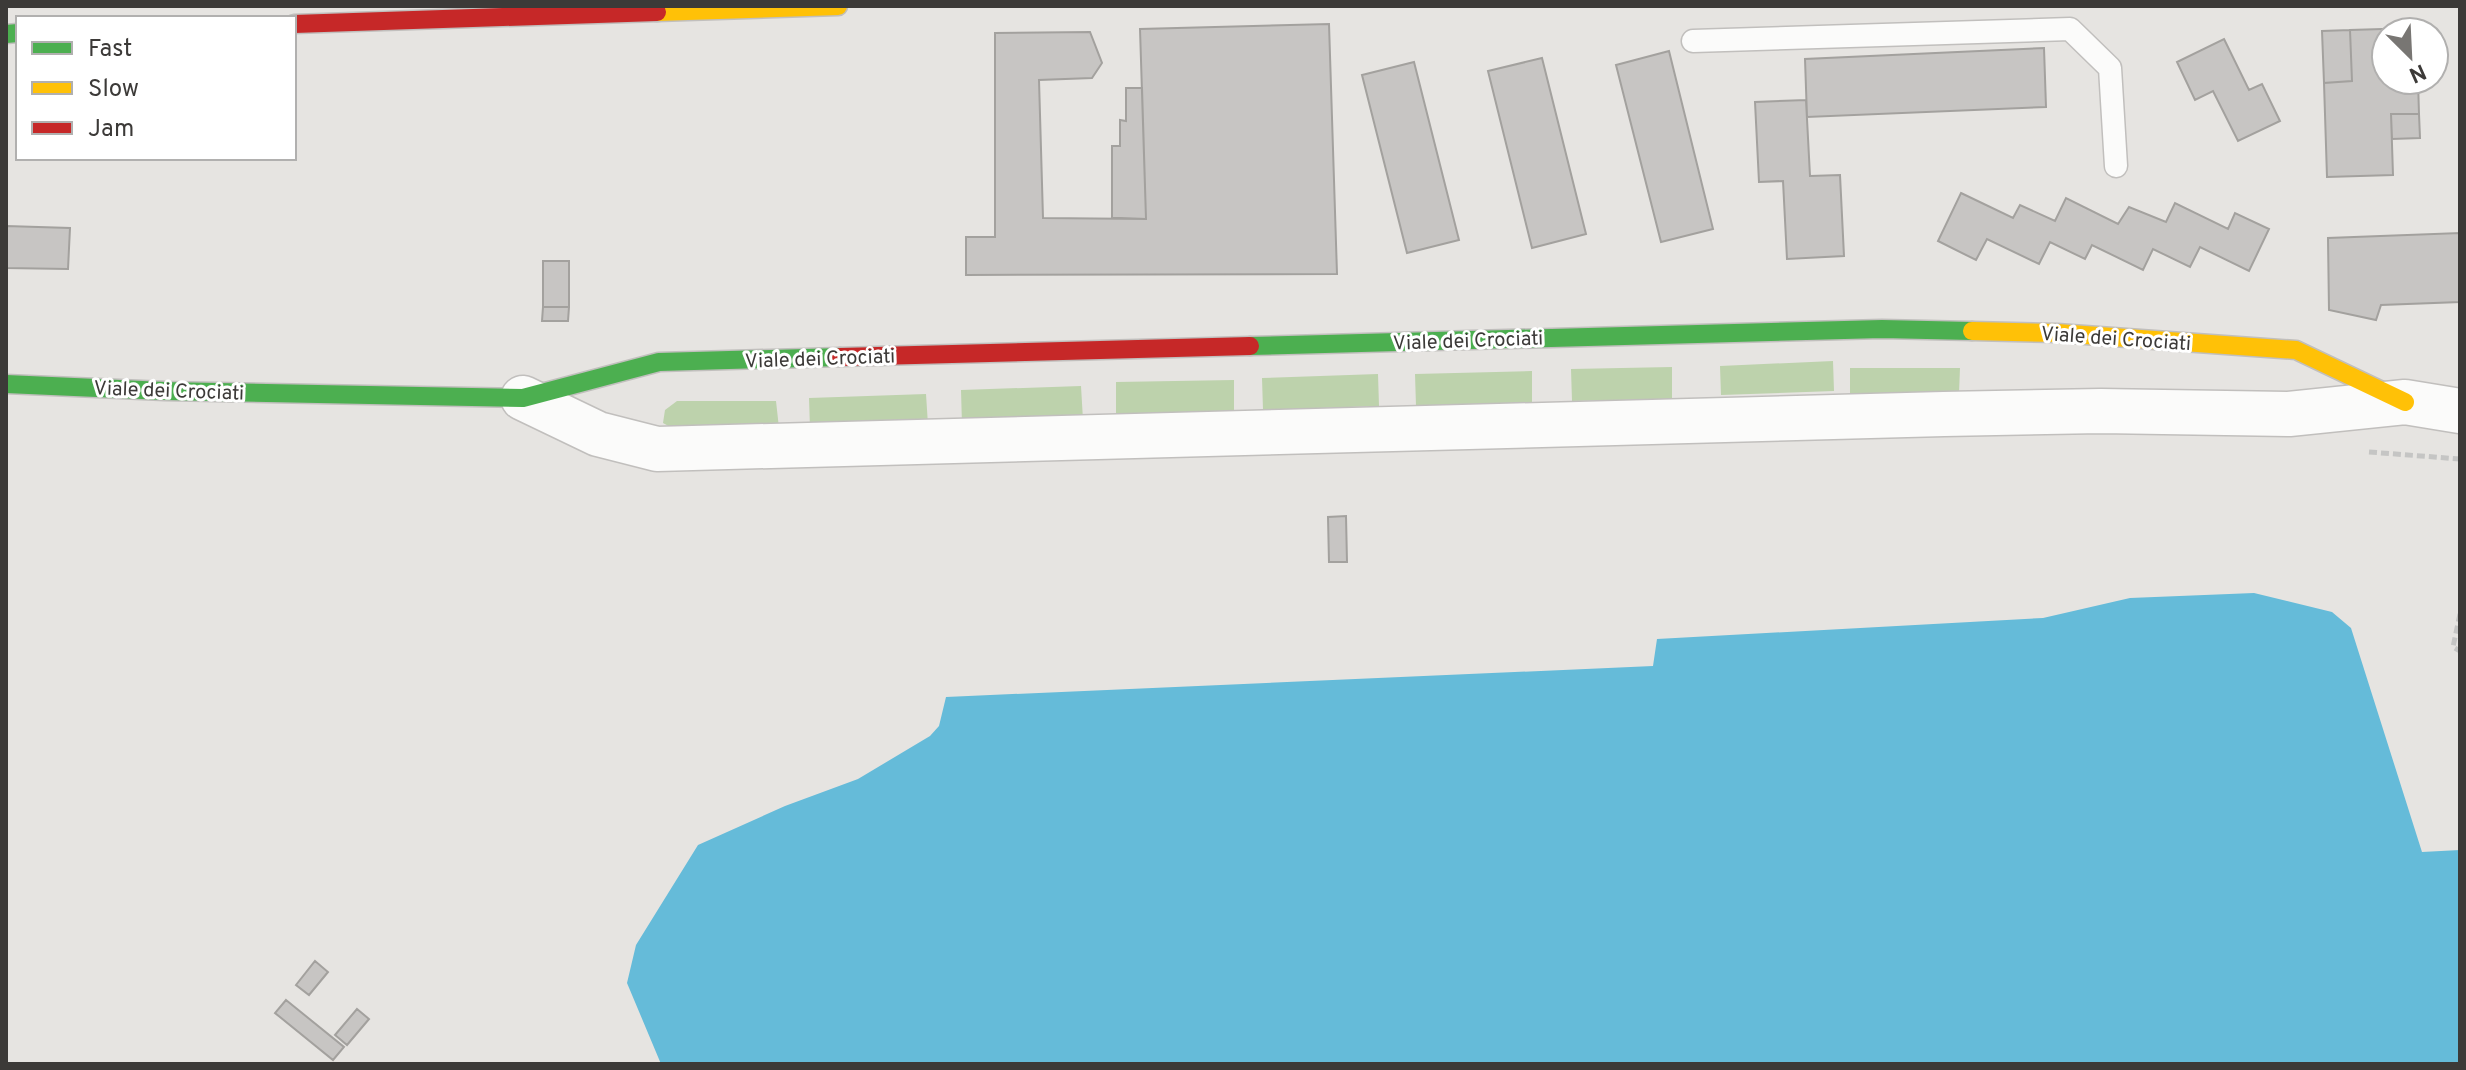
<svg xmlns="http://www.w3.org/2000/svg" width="2466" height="1070" viewBox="0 0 2466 1070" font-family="Overpass,sans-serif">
	<rect width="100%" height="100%" fill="#e6e4e1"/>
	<path fill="#bdd2ac" d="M1833,361l1,30 -113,4 -1,-29z
		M1672,367v32l-100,2 -1,-32z
		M1850,368h110l-1,25h-109z
		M1532,371v32l-116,3 -1,-32z
		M1378,374l1,32 -116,4 -1,-32z
		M1234,380v34l-118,2v-34z
		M1081,386l2,34 -121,5 -1,-35z
		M926,394l2,31 -118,3 -1,-30z
		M677,401h99l3,27 -105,1 -11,-6 2,-13z"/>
	<path fill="#65bbd9" d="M2254,593l78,19 19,16 71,224 38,-2v214h-1799l-34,-81 9,-38 62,-100 87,-39 73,-27 72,-43 9,-10 7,-29 707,-31 4,-27 386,-21 87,-20z"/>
	<path fill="#c7c5c3" stroke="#a3a19e" stroke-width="2" d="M1329,24l8,250 -371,1v-38h29v-204l95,-1 12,31 -10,15 -53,2 4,138 103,1 -6,-190z
		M2416,28l1,4h-31v48h32l1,34h-28l2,61 -66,2 -3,-94 28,-2 -2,-51z
		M2350,30l2,51 -28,2 -2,-52z
		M2224,39l25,51 13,-6 18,37 -42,20 -25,-50 -18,9 -18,-38z
		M2044,48l2,59 -239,10 -2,-58z
		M1669,51l44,178 -52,13 -45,-177z
		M1542,58l44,176 -54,14 -44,-177z
		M1414,62l45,178 -52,13 -45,-178z
		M1126,88h16l4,131 -34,-1v-72h8v-26l6,1z
		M1806,100l4,76 30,-1 4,81 -57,3 -4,-78 -24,1 -4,-80z
		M2391,114h28l1,24 -28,1z
		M1961,193l52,25 7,-13 35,16 11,-23 52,26 11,-17 37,15 9,-19 53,26 7,-16 34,16 -20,42 -49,-24 -10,20 -37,-18 -10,21 -51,-25 -7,14 -35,-17 -11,22 -52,-25 -11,21 -38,-19z
		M6,226l64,2 -2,41 -62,-1z
		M2460,233v69l-79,3 -5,15 -47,-10 -1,-72z
		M543,261h26v46h-26z
		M543,307h26l-1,14h-26z
		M1346,516l1,46h-18l-1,-45z
		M315,961l13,11 -19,23 -13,-10z
		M286,1000l58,47 -11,13 -58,-47z
		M357,1009l12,10 -22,26 -12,-10z"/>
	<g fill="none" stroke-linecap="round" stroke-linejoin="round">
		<g stroke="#c1bfbd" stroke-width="25">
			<path id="lane" d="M1693,41l377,-12 40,39 6,98"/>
		</g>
		<g stroke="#c1bfbd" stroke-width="47">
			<path id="street" d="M523,398l75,36 59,15 1287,-35 157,-3 188,3 116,-12 55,9"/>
		</g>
		<g stroke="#c1bfbd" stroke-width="21">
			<path id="fast" d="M6,34l12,-1
				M1250,346l632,-17 90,2
				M6,384l159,7 358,7 136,-36 181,-5"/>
		</g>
		<g stroke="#c1bfbd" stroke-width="21">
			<path id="slow" d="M657,12l181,-6
				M1972,331l85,2 239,17 109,52"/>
		</g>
		<g stroke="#c1bfbd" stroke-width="21">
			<path id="jam" d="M294,24l363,-12
				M840,357l410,-11"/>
		</g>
		<path stroke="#c5c5c4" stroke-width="5" stroke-dasharray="8 4" stroke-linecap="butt" d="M2369,452l91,7
			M2460,614l-7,33 7,4"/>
		<use href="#lane" stroke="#fbfbfa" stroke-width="22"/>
		<use href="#street" stroke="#fbfbfa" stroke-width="44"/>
		<use href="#fast" stroke="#4caf50" stroke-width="18"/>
		<use href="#slow" stroke="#ffc107" stroke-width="18"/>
		<use href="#jam" stroke="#c62828" stroke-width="18"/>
	</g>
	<g text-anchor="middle" stroke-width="6" stroke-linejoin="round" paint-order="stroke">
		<g font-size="20" fill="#3c3a38" stroke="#fff">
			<text transform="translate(2116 338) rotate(4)" y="7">Viale dei Crociati</text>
			<text transform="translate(1468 340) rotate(-2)" y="7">Viale dei Crociati</text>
			<text transform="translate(820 358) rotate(-2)" y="7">Viale dei Crociati</text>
			<text transform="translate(169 390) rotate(2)" y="7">Viale dei Crociati</text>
		</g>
	</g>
	<rect width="2466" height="1070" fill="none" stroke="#3c3a38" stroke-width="16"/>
	<rect x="16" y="16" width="280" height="144" fill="#ffffff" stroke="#b1b0af" stroke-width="2"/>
	<rect x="32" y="42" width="40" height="12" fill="#4caf50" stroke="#b1b0af" stroke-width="2"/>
	<text x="88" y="56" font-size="24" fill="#3c3a38">Fast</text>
	<rect x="32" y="82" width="40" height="12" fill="#ffc107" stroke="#b1b0af" stroke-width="2"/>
	<text x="88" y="96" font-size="24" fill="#3c3a38">Slow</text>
	<rect x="32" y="122" width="40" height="12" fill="#c62828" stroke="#b1b0af" stroke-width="2"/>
	<text x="88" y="136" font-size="24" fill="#3c3a38">Jam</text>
	<g transform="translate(2410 56) rotate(156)"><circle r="38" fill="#ffffff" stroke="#b1b0af" stroke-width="2"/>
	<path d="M0-6L14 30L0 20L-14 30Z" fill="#787673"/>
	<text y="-12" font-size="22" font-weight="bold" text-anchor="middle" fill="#3c3a38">N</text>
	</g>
</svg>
